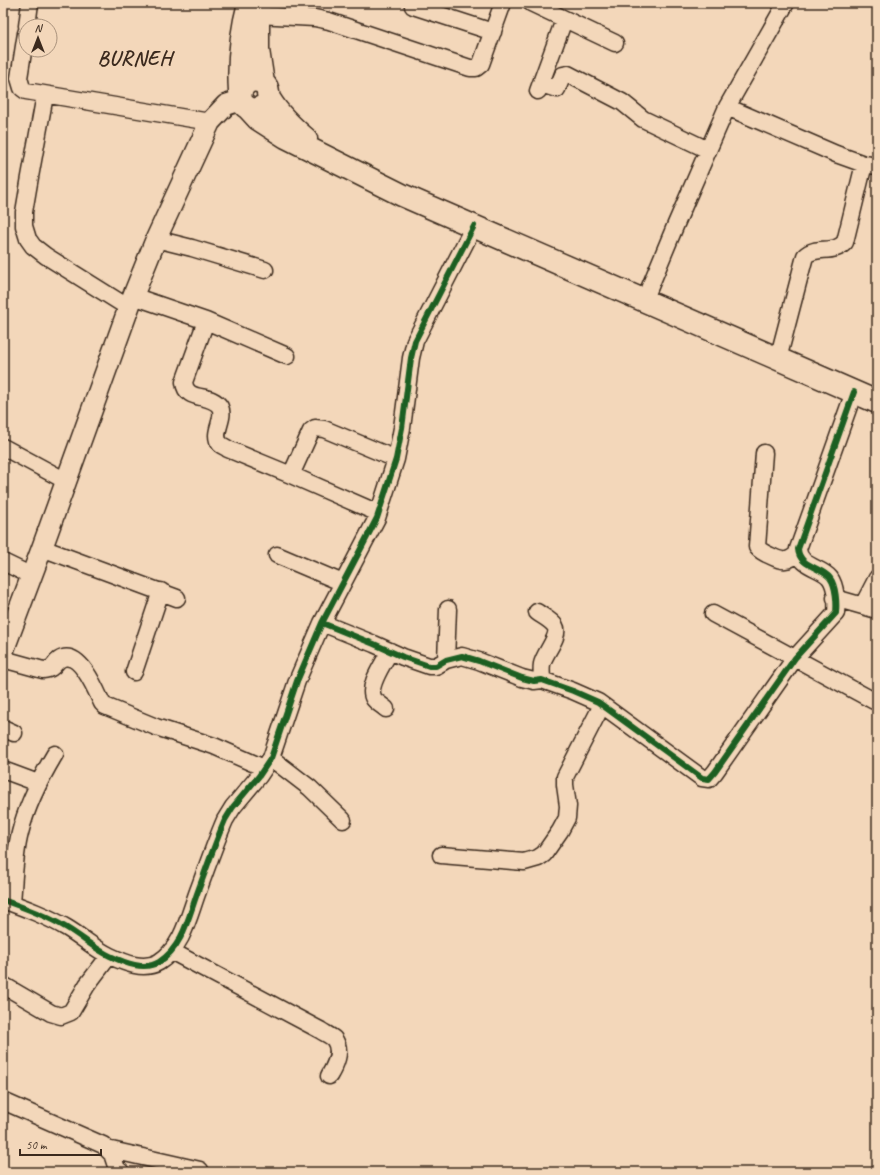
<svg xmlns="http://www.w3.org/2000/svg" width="880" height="1175" viewBox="0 0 880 1175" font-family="Caveat,sans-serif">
	<rect width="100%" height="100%" fill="#f3d7ba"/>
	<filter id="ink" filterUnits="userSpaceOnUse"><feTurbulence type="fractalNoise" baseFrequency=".025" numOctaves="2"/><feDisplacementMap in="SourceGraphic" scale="8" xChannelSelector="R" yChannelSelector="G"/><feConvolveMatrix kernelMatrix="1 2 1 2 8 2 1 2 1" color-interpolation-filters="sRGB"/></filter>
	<g filter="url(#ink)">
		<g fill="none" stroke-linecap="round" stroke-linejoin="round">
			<g stroke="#3b2a1e" stroke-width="19">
				<path id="minor" d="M531,3l84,40
					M413,6l80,26
					M248,17l9,-2 58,3 14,3 141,47h6l5,-4 22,-61
					M27,26l3,-23
					M26,33l-7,45 3,10 4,3 184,31
					M541,84l16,5 6,-14 5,-1 54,28 21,17 65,31
					M538,91l26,-71
					M45,95l-15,82 -6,35v14l4,13 5,7 13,10 83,52
					M727,107l109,47 28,10 13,2
					M156,239l36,9 73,22
					M133,296l73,25 81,35
					M644,301l32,-77 51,-117 59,-104
					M206,321l-22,61c2,21 27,10 36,25 6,12 -9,26 0,37 2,2 6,3 8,5l63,26 87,38
					M778,359l27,-103c11,-11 29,-1 40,-14l19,-78
					M3,447l63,34
					M764,453l-7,94c4,5 9,7 14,9 12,6 17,6 27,-3
					M291,475l20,-44 4,-3 9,1 72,30
					M42,548l135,50
					M277,555l66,28
					M3,562l29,14
					M835,598l42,12
					M863,605l14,-27
					M537,612c5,4 14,8 18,14 6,10 -11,27 -13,38 -1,5 0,11 0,16
					M713,614l161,87h3
					M322,623l52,21 29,13 26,9h7l10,-6 16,-4 17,5 43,17 12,3 8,-1 31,11 25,11 104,76 7,1 6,-7 80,-114 41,-45c1,-10 0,-27 -6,-35 -8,-11 -31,-11 -32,-29l56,-157
					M3,659l40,11c14,-1 10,-9 20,-12 18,-5 33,32 39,45l3,3 51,21 58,19 50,22
					M446,660l2,-51
					M134,672l27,-81
					M386,709c-3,-3 -9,-6 -12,-10 -8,-12 10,-36 16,-48
					M3,728l11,5
					M271,758l39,30 33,32
					M3,770l35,13
					M441,855l83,7 14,-4 6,-4 16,-23 7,-13 1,-12 -3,-21v-8l37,-72
					M3,900c22,8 44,16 64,28 15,9 28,21 43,28 15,7 34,15 49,6 24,-15 30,-47 39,-71 9,-24 17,-48 27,-71l8,-13 26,-31 12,-18 26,-77 25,-58 55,-105 19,-59 6,-31 9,-70 4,-17 59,-115
					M12,903c2,-23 2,-47 8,-70 7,-29 20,-54 35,-79
					M171,951l149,79c4,3 11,6 14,9 9,12 1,27 -5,37
					M3,985l48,28 10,3 10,-4 16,-27 22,-29
					M3,1101l100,44 9,9 5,15 4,3
					M107,1149l93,21"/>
			</g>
			<g stroke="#3b2a1e" stroke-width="23">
				<path id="major" d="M3,652l39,-104 91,-252 23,-57 54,-117 16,-17 15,-5"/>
			</g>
			<g stroke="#3b2a1e" stroke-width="25">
				<path id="highway" d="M258,6v44l5,33
					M240,91c-2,-30 1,-58 9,-88
					M269,99c-4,9 -17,15 -25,6 -10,-12 3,-30 17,-23 10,5 5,12 9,18 9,15 23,28 36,39
					M247,107l11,12 28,18 116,58 475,207"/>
			</g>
			<use href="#minor" stroke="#f3d7ba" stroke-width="16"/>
			<use href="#major" stroke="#f3d7ba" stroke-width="20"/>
			<use href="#highway" stroke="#f3d7ba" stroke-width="22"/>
			<g stroke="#f3d7ba" stroke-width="8">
				<path id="cycleway" d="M322,623l52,21 29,13 26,9h7l10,-6 16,-4 17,5 43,17 12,3 8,-1 31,11 25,11 104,76 7,1 6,-7 80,-114 41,-45c1,-10 0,-27 -6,-35 -8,-11 -31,-11 -32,-29l56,-157
					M3,900c22,8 44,16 64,28 15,9 28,21 43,28 15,7 34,15 49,6 24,-15 30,-47 39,-71 9,-24 17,-48 27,-71l8,-13 26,-31 12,-18 26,-77 25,-58 55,-105 19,-59 6,-31 9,-70 4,-17 59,-115"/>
			</g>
			<use href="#cycleway" stroke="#1b5e20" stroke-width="6"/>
		</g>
	</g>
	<g text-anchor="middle" stroke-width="3" stroke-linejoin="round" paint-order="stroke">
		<g font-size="21" font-weight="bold" letter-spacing="1" fill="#3b2a1e" stroke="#f3d7ba">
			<text x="135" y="65">BURNEH</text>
		</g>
	</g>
	<rect width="880" height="1175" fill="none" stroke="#f3d7ba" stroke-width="16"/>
	<rect x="8" y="8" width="864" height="1159" fill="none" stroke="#3b2a1e" stroke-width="1.5" filter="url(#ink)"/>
	<g transform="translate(38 38)"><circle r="19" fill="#f3d7ba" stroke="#a9927c"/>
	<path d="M0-3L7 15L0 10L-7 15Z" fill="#3b2a1e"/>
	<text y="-6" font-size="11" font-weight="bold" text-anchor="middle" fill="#3b2a1e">N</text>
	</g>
	<path d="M20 1149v6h81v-6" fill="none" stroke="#3b2a1e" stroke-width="2"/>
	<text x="26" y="1149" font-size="12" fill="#3b2a1e" stroke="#f3d7ba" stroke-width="3" paint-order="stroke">50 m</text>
</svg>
